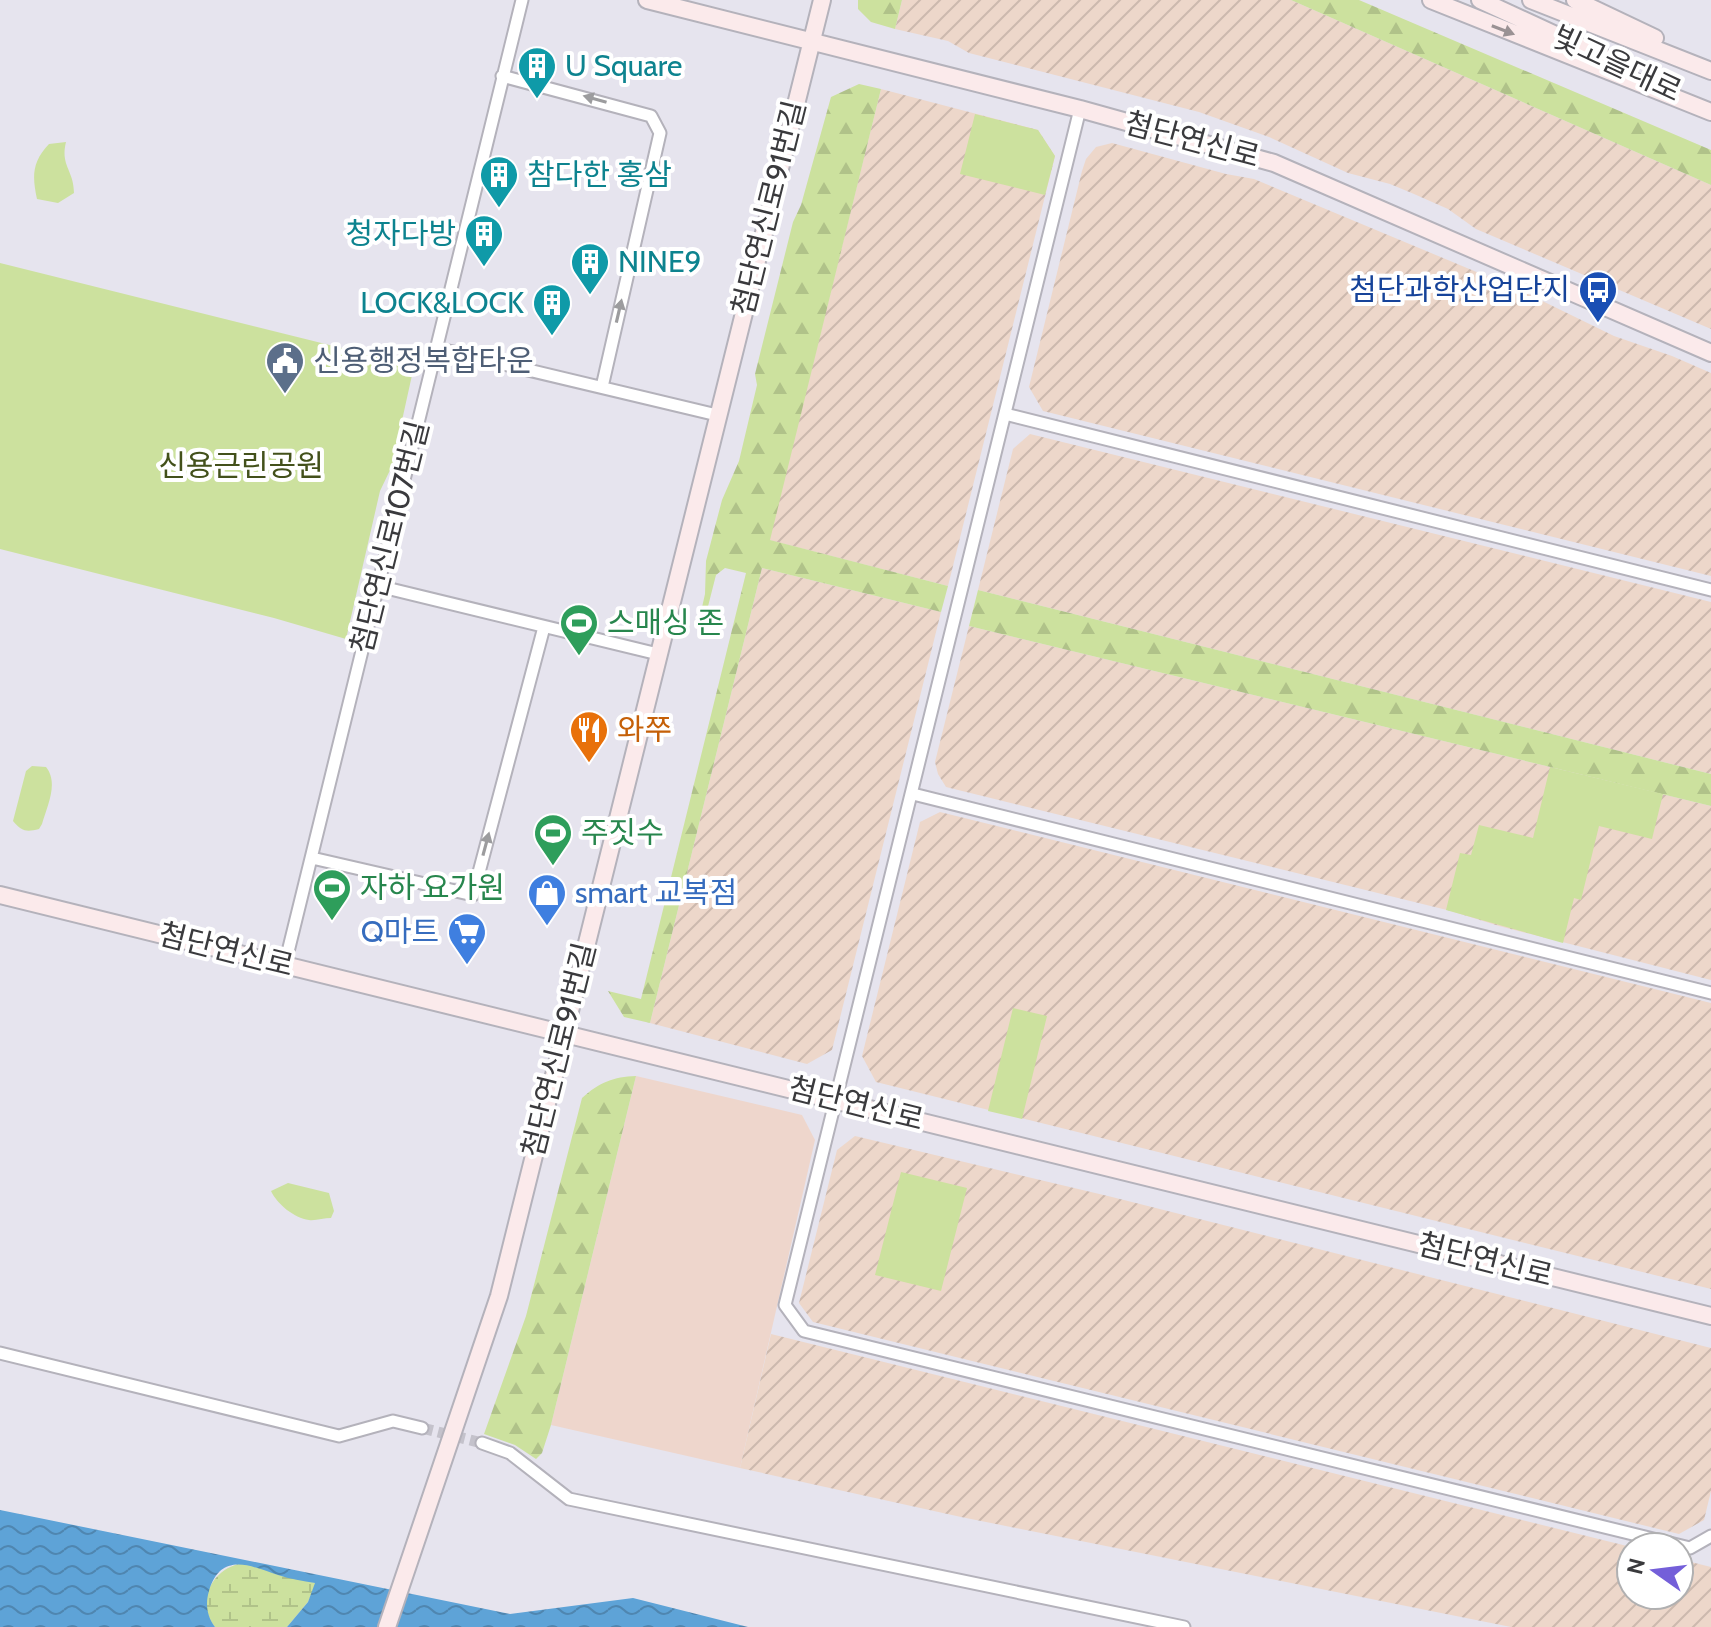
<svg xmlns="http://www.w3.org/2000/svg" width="1711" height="1627" viewBox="0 0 1711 1627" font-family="Cabin,'Noto Sans KR',sans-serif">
	<defs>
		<pattern id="industrial-furrows" width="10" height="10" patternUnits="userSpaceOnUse" patternTransform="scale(2)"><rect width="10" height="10" fill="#edd7ca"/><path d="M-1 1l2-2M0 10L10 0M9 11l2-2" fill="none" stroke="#ccb9ae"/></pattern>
		<pattern id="forest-firs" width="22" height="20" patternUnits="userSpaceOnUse" patternTransform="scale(2)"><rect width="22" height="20" fill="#cce19e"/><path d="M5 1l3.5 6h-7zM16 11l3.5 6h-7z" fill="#b0c289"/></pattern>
		<pattern id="wetland-marsh" width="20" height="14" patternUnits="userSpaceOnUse" patternTransform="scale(2)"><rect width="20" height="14" fill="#cce19e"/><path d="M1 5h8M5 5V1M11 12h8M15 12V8" fill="none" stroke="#b0c289"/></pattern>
		<pattern id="water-waves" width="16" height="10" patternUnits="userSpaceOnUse" patternTransform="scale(2)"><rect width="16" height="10" fill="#5ea3d7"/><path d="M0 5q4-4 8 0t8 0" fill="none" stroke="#4f86b0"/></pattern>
	</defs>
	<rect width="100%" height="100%" fill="#e6e4ee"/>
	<path fill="#eed6cc" d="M636,1076l166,39 13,25 -75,328 -189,-43z"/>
	<path fill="url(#industrial-furrows)" d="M902,0h389l420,185v144l-235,-100 -28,-20 -34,-15 -24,-10 -42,-11 -79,-36 -70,-25 -230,-59 -21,-12 -53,-12z
		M881,89l157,41 17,26 -107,430 -179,-46z
		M1112,143l114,31 28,5 268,112 92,45 58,20 39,17v203l-668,-165 -14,-24 53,-216 4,-12 10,-12z
		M1030,434l681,168v172l-733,-184 35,-141z
		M762,568l179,44 -109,438 -25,14 -157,-41z
		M969,626l742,180v174l-212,-54 -48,-15 -505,-124 -8,-13 -3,-12z
		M940,812l771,191v286l-835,-207 -14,-26 58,-234z
		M855,1136l257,61 599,151v143l-7,29 -25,14 -866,-212 -14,-19 38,-153z
		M771,1334l860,213v48h48v-36l32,8v60h-200l-550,-110 -221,-49z"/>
	<path fill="url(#forest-firs)" d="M858,0h44l-7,29 -24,-7 -13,-13z
		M1291,0h68l352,150v35z
		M859,84l22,5 -111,451 178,46 -7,26 -179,-44 -112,455 -26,-6 -16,-26 33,8 105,-426 -21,-5 -9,7 -13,51 -5,-1 7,-31 1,-33 16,-61 17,-39 18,-76 -2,-11 38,-152 8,-17 30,-108z
		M978,590l733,184v32l-742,-180z
		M636,1076l-85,349 -9,28 -6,6 -21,-14 -31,-11 42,-118 56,-218c18,-16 31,-21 54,-22z"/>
	<path fill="url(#wetland-marsh)" d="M242,1563c25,5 48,15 74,20l-8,19 -21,25h-72c-20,-26 -3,-58 27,-64z"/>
	<path fill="#cce19e" d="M975,114l63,16 17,26 -10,39 -85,-21z
		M66,142c-6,24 8,28 8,51l-16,10 -21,-4c-5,-23 -5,-37 12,-55z
		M0,263l414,103 -22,100 -12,25 -34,148 -72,-21 -274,-69z
		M32,766l14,1c13,16 1,39 -4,57l-3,5c-12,3 -17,3 -26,-8l13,-50z
		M1550,767l113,27 -11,45 -53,-13 -18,74 -7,-2 -11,45 -117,-33 14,-57 11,2 8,-30 54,13z
		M1013,1008l34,8 -25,103 -34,-8z
		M901,1172l66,16 -26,103 -66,-16z
		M288,1183l41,10 5,18 -3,7c-7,0 -16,3 -22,2 -15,-2 -32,-16 -38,-29z"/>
	<path fill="url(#water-waves)" d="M0,1510l510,104 123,-16 115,29h-461l21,-25 7,-19c-12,-2 -25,-4 -37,-8 -27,-9 -57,-24 -69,16 -4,13 -2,25 6,36h-215z"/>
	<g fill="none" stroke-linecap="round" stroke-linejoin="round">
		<path stroke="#c4c2cb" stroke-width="11" stroke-dasharray="11 5.5" stroke-linecap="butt" d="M422,1428l60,15"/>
		<g stroke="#b4b2bb" stroke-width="15">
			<path id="street" d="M502,76l149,40 9,17 -58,254
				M1080,109l-295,1196 19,26 886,217 21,-12
				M436,348l281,67
				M1005,414l706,176
				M378,586l280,68
				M913,794l798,199
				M312,858l161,37 71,-268
				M285,964l237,-964
				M0,1353l339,83 54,-15 29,7
				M482,1443l28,10 59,46 615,128"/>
		</g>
		<g stroke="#b4b2bb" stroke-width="20">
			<path id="secondary" d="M647,0l433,109 194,54 437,190
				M1431,0l280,112
				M1480,0l147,68
				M1531,0l180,71
				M1575,0l80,38
				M0,895l1711,421
				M387,1627l112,-331 323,-1296"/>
		</g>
		<use href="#street" stroke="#fff" stroke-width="11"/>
		<use href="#secondary" stroke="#fbeaeb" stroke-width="16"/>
	</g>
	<defs><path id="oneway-solid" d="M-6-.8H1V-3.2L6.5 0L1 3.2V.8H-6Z" transform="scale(2)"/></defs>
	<use fill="#9a9294" href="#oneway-solid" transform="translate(1503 30) rotate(21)"/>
	<g fill="#9c9c9e">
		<use href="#oneway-solid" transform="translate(595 99) rotate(-164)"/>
		<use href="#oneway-solid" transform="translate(619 311) rotate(-77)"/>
		<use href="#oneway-solid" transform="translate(486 844) rotate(-75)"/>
	</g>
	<defs>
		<g id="building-pin" transform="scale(2)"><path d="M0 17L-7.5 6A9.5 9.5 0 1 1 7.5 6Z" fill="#0f9aa8" stroke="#fff"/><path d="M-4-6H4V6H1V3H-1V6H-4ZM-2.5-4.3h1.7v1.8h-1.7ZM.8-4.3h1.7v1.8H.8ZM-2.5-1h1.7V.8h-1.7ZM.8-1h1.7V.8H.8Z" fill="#fff"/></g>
		<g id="bus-pin" transform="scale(2)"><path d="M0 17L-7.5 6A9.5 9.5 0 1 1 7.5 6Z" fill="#1a4fb4" stroke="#fff"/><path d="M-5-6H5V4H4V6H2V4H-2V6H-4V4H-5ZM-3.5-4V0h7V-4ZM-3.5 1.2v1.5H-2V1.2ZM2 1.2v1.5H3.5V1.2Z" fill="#fff"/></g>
		<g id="civic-pin" transform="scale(2)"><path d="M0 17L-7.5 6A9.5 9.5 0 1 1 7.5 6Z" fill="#5c6f8a" stroke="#fff"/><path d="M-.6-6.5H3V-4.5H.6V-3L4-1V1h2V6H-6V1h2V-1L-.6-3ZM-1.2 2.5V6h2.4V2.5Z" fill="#fff"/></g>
		<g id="stadium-pin" transform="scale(2)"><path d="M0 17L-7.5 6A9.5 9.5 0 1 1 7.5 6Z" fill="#2e9e5b" stroke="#fff"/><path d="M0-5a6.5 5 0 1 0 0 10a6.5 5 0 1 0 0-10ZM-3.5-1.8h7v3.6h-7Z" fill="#fff"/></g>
		<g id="restaurant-pin" transform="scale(2)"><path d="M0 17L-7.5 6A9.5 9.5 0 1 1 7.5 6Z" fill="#e8710a" stroke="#fff"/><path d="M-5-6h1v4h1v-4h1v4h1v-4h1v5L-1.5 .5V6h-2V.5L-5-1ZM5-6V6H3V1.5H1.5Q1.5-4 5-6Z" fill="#fff"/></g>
		<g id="shop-pin" transform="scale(2)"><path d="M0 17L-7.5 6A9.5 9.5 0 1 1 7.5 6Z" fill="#3f7fe0" stroke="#fff"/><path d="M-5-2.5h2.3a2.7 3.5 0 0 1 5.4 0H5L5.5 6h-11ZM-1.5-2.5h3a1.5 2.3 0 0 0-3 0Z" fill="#fff"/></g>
		<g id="supermarket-pin" transform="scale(2)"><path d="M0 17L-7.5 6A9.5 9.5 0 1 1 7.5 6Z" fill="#3f7fe0" stroke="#fff"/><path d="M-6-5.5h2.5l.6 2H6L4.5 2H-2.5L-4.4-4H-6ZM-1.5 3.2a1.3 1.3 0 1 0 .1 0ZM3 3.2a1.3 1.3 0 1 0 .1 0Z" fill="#fff"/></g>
	</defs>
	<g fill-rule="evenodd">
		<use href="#building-pin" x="537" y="66"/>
		<use href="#building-pin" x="499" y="175"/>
		<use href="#building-pin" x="484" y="234"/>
		<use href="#building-pin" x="590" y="262"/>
		<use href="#bus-pin" x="1598" y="290"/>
		<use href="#building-pin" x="552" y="303"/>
		<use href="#civic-pin" x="285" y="361"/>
		<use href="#stadium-pin" x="579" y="623"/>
		<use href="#restaurant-pin" x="589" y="730"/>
		<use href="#stadium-pin" x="553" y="833"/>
		<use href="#stadium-pin" x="332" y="888"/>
		<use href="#shop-pin" x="547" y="893"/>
		<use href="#supermarket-pin" x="467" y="932"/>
	</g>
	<g text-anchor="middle" stroke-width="8" stroke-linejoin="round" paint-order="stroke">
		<g font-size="30" fill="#3a3a3d" stroke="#fff">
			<text transform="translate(1617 64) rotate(25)" y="10">빛고을대로</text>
			<text transform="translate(1192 140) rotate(15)" y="10">첨단연신로</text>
			<text transform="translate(769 208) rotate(-76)" y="10">첨단연신로91번길</text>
			<text transform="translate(390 537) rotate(-76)" y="10">첨단연신로107번길</text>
			<text transform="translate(226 950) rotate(14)" y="10">첨단연신로</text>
			<text transform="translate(559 1050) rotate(-76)" y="10">첨단연신로91번길</text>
			<text transform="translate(856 1104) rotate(14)" y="10">첨단연신로</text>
			<text transform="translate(1485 1260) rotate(14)" y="10">첨단연신로</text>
		</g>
		<g font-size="30" fill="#0d838f" stroke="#fff" text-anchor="start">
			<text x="565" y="76">U Square</text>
			<text x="527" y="185">참다한 홍삼</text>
			<text x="456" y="244" text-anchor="end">청자다방</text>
			<text x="618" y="272">NINE9</text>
			<text x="524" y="313" text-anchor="end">LOCK&amp;LOCK</text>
		</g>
		<g font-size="30" fill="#164399" stroke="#fff" text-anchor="end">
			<text x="1570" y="300">첨단과학산업단지</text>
		</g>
		<g font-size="30" fill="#4e5e75" stroke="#fff" text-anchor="start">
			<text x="313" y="371">신용행정복합타운</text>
		</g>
		<g font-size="30" fill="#43511b" stroke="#fff">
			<text x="241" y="476">신용근린공원</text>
		</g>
		<g font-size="30" fill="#27864d" stroke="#fff" text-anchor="start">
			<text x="607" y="633">스매싱 존</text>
			<text x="581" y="843">주짓수</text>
			<text x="360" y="898">자하 요가원</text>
		</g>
		<g font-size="30" fill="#c56008" stroke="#fff" text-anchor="start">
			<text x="617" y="740">와쭈</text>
		</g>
		<g font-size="30" fill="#366cbe" stroke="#fff" text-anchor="start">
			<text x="575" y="903">smart 교복점</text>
			<text x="439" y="942" text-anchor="end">Q마트</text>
		</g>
	</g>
	<g transform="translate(1655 1571) rotate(284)"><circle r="38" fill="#ffffff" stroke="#b0b0b1" stroke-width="2"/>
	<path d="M0-6L14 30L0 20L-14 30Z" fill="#745fd9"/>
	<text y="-12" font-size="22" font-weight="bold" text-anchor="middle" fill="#3a3a3d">N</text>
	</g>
</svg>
